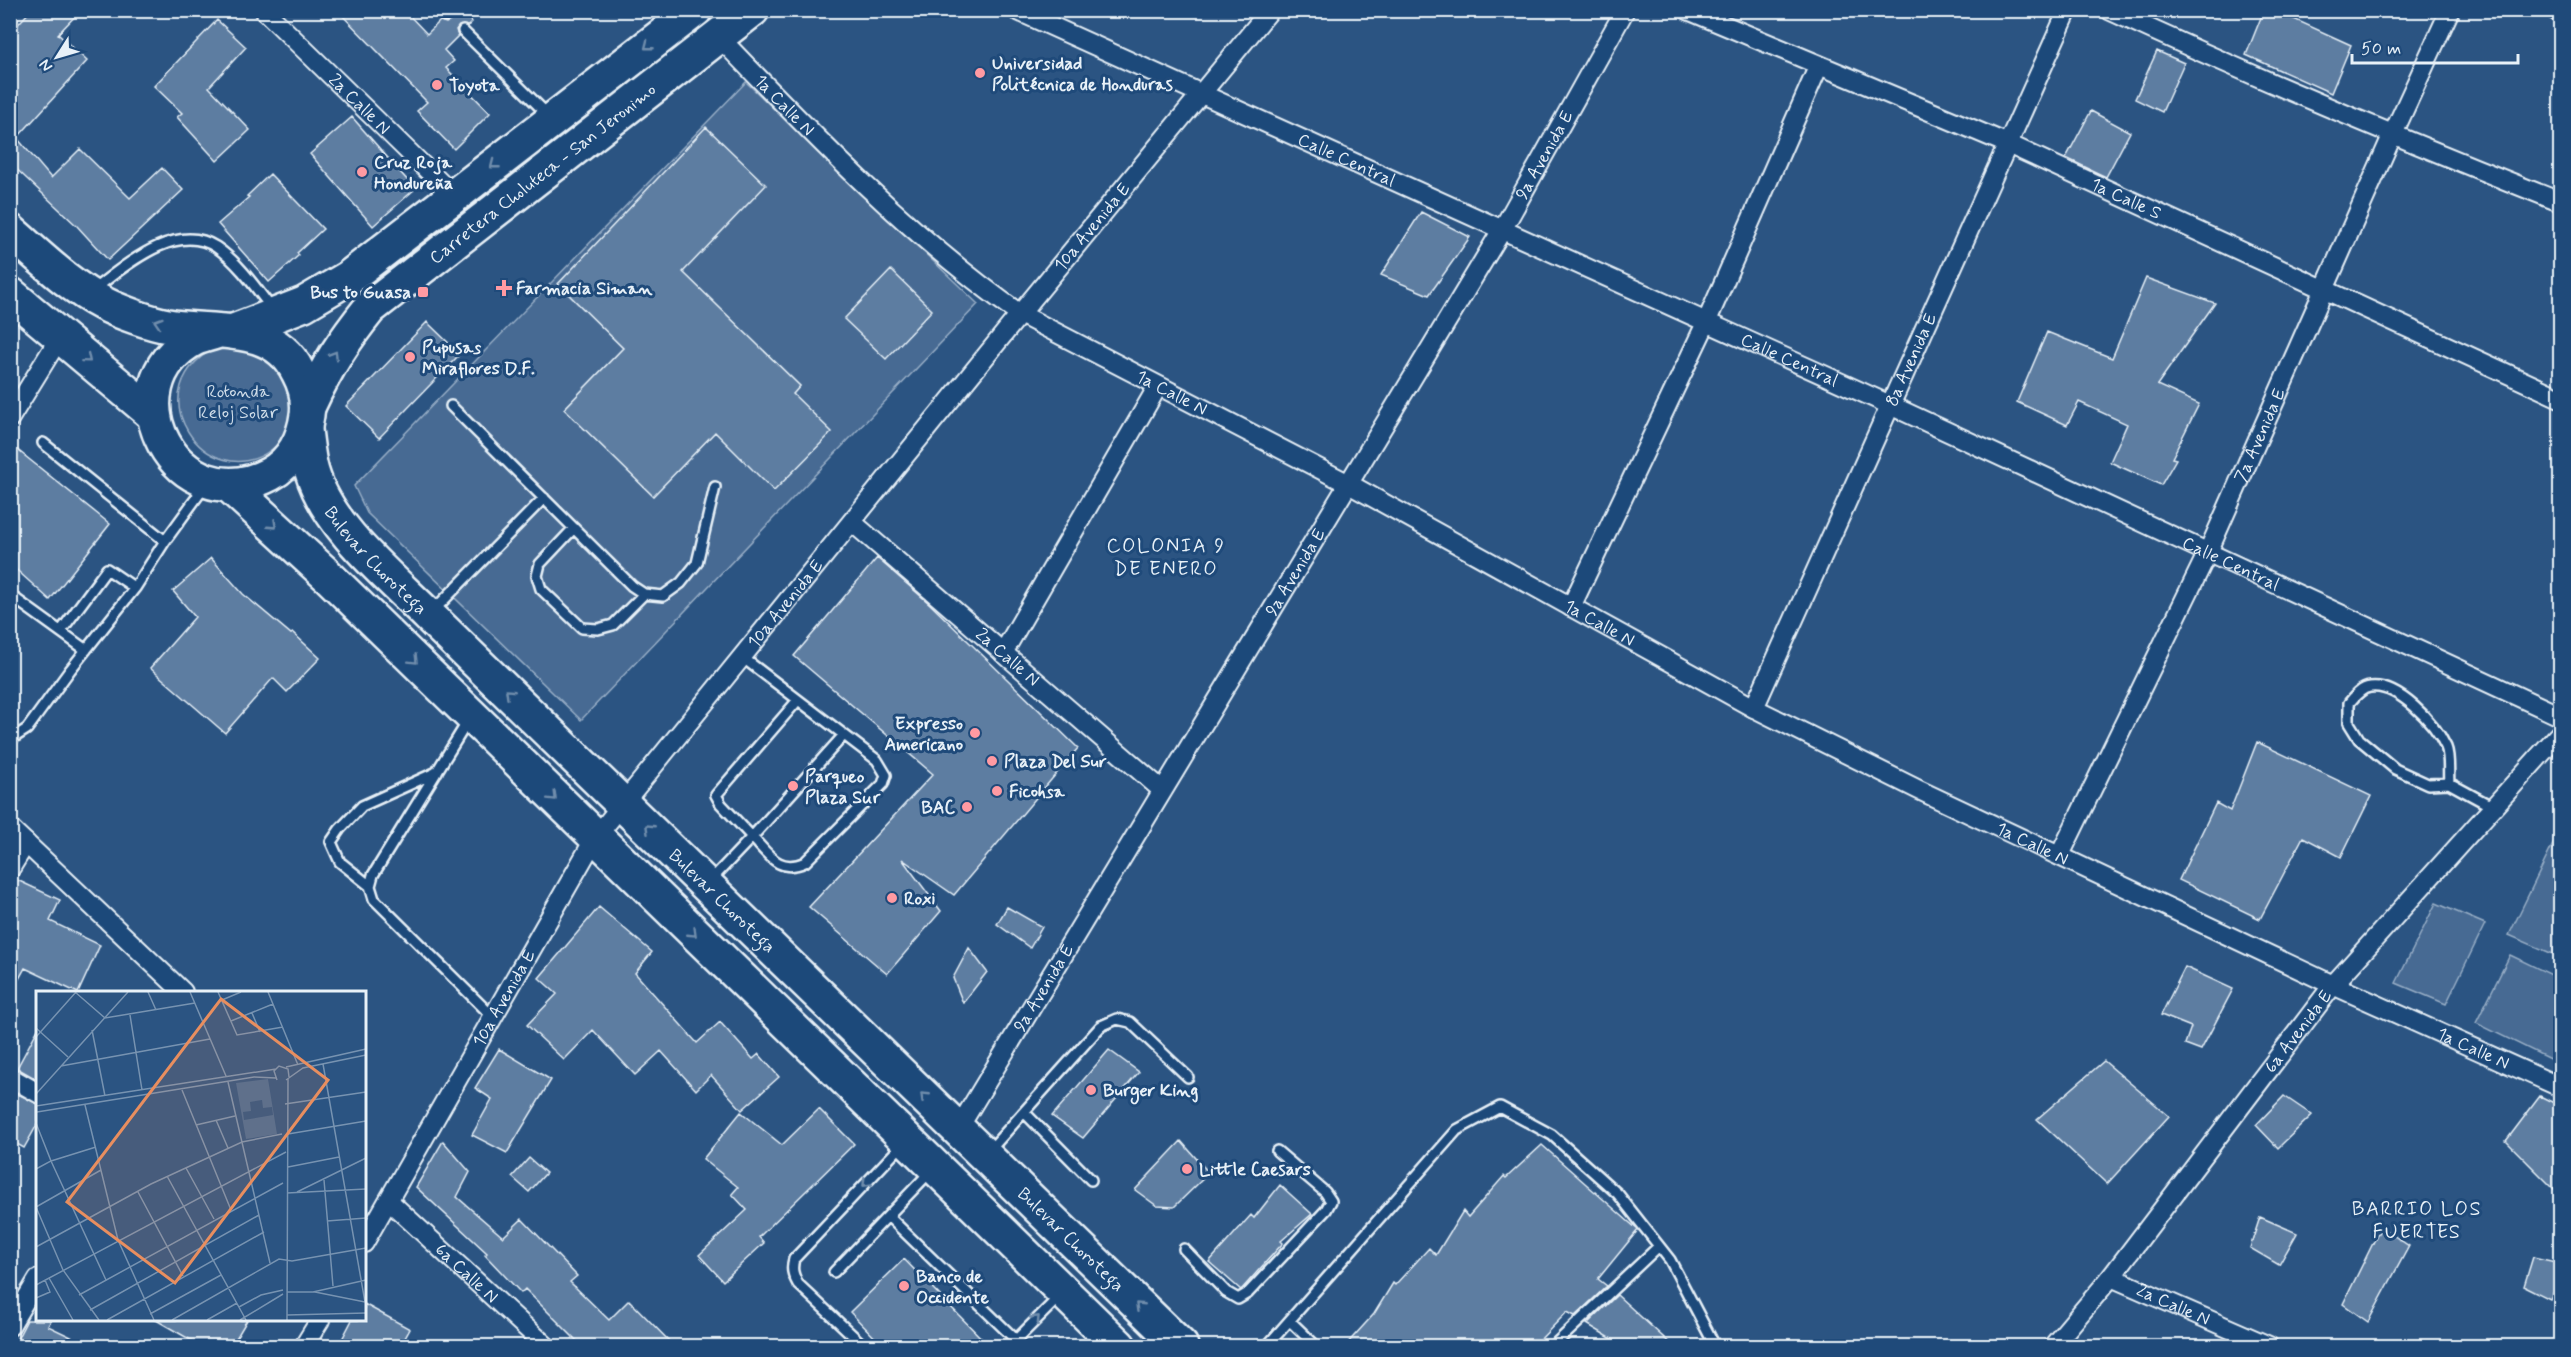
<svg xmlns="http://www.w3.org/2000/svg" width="2571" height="1357" viewBox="0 0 2571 1357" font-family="Mynerve,sans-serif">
	<rect width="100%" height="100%" fill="#2b5482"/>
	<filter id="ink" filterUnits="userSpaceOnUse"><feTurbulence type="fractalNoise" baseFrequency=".0167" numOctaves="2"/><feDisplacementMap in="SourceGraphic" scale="12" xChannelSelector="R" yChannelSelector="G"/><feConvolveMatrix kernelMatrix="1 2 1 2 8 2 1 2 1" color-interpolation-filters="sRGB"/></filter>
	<g filter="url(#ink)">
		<path fill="#476b93" stroke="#98aec6" stroke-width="1.5" fill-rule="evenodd" d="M746,82l232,222 -397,416 -214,-207 -13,-27zM614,227l75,51 111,108 -7,8 -19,96 -59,-58 -62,64 -89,-87 59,-61 -65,-64z
			M221,345l37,2 37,41c-1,11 0,26 -3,37 -3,10 -12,18 -20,24 -63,49 -144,-61 -51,-104z
			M2556,838l4,2v117l-51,-22z
			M2436,903l49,21 -39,80 -50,-21z
			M2510,955l50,24v85l-84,-41z"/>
		<path fill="#5d7da1" stroke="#e8f1f8" stroke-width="1.5" d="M31,10h50l-23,24 29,27 -70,77 34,40 29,-29 50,49 32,-30 21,22 -75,70 -31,-34 -67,-63v-130z
			M337,10h67l23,24 13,-13 6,2 4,-2v-11h11l11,12 -4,4h-9l-3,4 2,6 -14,14 10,11 -8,7 44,45 -36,36 -37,-38 10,-9z
			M2264,10h10l77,35 -20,48 -85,-38z
			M217,20l29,27 -37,40 41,43 -33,31 -40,-44 5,-4 -28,-27z
			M2157,51l27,12 -22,49 -27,-13z
			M2091,111l39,21 -24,45 -40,-19z
			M352,117l63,72 -42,37 -63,-72z
			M706,127l60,58 -83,87 117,114 -7,8 39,38 -58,59 -59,-59 -62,64 -89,-87 59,-61 -65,-64z
			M270,174l53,55 -26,24 2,2 -30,27 -51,-58 31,-27 -2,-1z
			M1421,212l49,25 -41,58 -48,-20z
			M891,270l41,40 -46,49 -42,-40z
			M2146,278l69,25 -58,82 42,19 -27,54 4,1 -15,26 -51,-23 17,-38 -48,-22 -12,23 -50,-23 30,-70 65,26z
			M427,322l33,32 -81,84 -33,-32z
			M10,444l100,80 -60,76 -40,-36z
			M211,558l32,36 48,40 2,-1 27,25 -33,34 -14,-14 -48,55 -75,-65 45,-51 -22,-26z
			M877,558l53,46 148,144 -124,147 -52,-36 39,52 -54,63 -78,-67 124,-133 -139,-118z
			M2257,742l114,54 -30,61 -38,-20 -43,82 -81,-39 37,-77 14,8z
			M15,879l45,21 -10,21 50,24 -22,48 -53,-25 -15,27v-106z
			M599,907l53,45 -17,21 62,70 23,-21 33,37 6,-5 20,23 -37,33 -31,-35 -15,15 -35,-39 -26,24 -42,-45 -29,30 -37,-35 30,-31 -18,-16z
			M1007,907l35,20 -12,21 -33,-24z
			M969,948l18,24 -24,31 -10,-25z
			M2185,967l48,22 -32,61 -16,-6 6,-17 -30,-12z
			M38,1029l-1,49 1,2 -21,-12z
			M499,1049l52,31 -44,73 -35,-18 20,-36 -17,-11z
			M1109,1050l30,22 -56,66 -31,-22z
			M2104,1061l65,55 -62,68 -70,-65z
			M10,1090l28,14v19l-14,25 -14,-8z
			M2284,1096l28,19 -34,33 -22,-23z
			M2540,1096l20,10v89l-54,-54z
			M819,1109l35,35 -95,93 5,6 -41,38 -24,-26 48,-45 -15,-16 6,-7 -35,-28 38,-47 41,33z
			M443,1141l27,31 -13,25 46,40 19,-18 55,57 -7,6 39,38 20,-20 46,47h-92l-58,-58 -4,4 -36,-38 2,-2 -71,-66z
			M1181,1141l28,32 -35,34 -17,-1 -22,-16z
			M1542,1145l96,85 -40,49 9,7 -32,30 -8,-4 -34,35h-189l30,-33 19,-31 2,2 34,-37 7,7 27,-44 5,6 36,-41 2,2z
			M529,1158l17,15 -17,19 -17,-15z
			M1280,1185l32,29 -31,27 2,2 -42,47 -32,-28 42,-47 3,3z
			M2260,1217l37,16 -18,32 -29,-17z
			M2381,1227l28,19 -41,76 -25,-18z
			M2533,1257l27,6v17l-10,19 -26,-13z
			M904,1259l86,88h-106l-34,-35z
			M1617,1295l57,52h-49l-38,-23z
			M364,1304l46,25 -10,18h-62l14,-27h12z
			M27,1320h24l-3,6 44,21h-79z
			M156,1320h91l-16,27h-28z"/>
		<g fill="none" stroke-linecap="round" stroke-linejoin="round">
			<g stroke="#e8f1f8" stroke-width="14">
				<path id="lane" d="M440,10l5,6
					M463,31l86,85
					M93,290c31,-23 83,-70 123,-43 22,15 40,41 56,62
					M451,406l181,180 12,8 19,2 18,-13 16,-20 18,-76
					M43,443l122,98
					M574,528l-34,36 -3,12 4,13 41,39 16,1 15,-4 31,-31
					M10,595l76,55
					M432,612l112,-114
					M61,631l46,-62 28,19
					M798,700l-82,95 5,9 31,33 92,-102
					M468,721l-95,154 -3,11 4,13 119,118
					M10,736l3,2 14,-9 43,-59 65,-82 30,-47 40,-55
					M2449,783c-1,-11 1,-27 -3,-36 -11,-24 -48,-64 -76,-60 -9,1 -16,10 -21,16v20l10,16 36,30 33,15 21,-1 44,24
					M711,880l41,-43c17,18 27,37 53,25l78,-78 3,-9 -9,-15 -135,-103
					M370,886l-30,-24 -9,-20 9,-13 22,-23 75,-34
					M1024,1112l67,68
					M988,1152l113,-126 16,-7 13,3 58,55
					M888,1216l128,124
					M1184,1249l42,43 12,7 10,-6 78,-83 5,-9 -6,-9 -48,-41
					M834,1272l98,-102
					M1290,1321l26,25
					M864,1346l-66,-62c-5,-9 -7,-15 -4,-25l109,-115
					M1010,1346l49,-49
					M1267,1346l190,-216 43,-23 52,28 66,59 52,66 45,86
					M1553,1346l106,-100"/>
			</g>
			<g stroke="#e8f1f8" stroke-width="22">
				<g id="street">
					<path id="s1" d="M264,10l190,186"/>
					<path id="s2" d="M1016,10l874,395 670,311"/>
					<path id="s3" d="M1688,10l320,134 552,254"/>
					<path d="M2109,10c149,69 299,132 451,192"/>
					<path d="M2555,10l5,3"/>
					<path id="s4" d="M718,36c95,99 190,199 302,278l327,169 407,225 165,82 414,195 227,102"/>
					<path d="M10,418l50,-81"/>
					<path id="s5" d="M852,522l310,268"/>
					<path d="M1571,607l135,-284 113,-258"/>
					<path d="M1003,653l155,-267"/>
					<path id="s6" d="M1754,708l314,-698"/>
					<path d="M10,828l173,164"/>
					<path id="s7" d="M2060,855l148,-303 184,-416 58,-126"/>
					<path d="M10,869l16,-26"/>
					<path d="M10,1077l28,16"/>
					<path id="s8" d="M958,1129l544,-899 123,-220"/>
					<path id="s9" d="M389,1201l157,145"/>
					<path id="s10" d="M364,1243l231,-405 425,-524 250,-304"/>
					<path id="s11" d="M2111,1277l158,69"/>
					<path d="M10,1326l28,-47"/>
					<path d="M304,1346l16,-26"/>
					<path id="s12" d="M2053,1346l58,-69 222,-292 227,-252"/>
				</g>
			</g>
			<g stroke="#e8f1f8" stroke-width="38">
				<g id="highway">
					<path d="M10,231c29,25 59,55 94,73 16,8 46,19 64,22 46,8 106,-4 130,46 7,13 11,28 9,43 -3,24 -15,47 -37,59 -94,49 -164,-87 -76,-135 7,-3 15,-5 22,-7"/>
					<path d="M10,294l144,121"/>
					<path d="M234,331l70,-27 44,-26 347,-268"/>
					<path id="s13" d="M308,407c19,-41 34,-64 62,-99l382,-298"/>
					<path id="s14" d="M305,430c2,14 3,29 7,42 16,55 77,104 117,144l752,730"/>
					<path d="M230,486l97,89 792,771"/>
				</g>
			</g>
			<use href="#lane" stroke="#1f4a7a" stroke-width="9"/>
			<use href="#street" stroke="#1f4a7a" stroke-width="18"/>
			<use href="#highway" stroke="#1f4a7a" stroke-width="33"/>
		</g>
		<defs><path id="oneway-chevron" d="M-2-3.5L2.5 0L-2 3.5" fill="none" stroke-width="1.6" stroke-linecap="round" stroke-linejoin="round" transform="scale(1.5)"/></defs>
		<g stroke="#6f8dac">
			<use href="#oneway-chevron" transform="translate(648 46) rotate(142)"/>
			<use href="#oneway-chevron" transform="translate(494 165) rotate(142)"/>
			<use href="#oneway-chevron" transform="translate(158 322) rotate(-162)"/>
			<use href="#oneway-chevron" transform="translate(334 355) rotate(-59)"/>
			<use href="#oneway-chevron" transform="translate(87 359) rotate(40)"/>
			<use href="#oneway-chevron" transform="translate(273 525) rotate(43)"/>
			<use href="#oneway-chevron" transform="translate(414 660) rotate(45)"/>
			<use href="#oneway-chevron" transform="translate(509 693) rotate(-136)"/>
			<use href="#oneway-chevron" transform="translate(553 797) rotate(45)"/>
			<use href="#oneway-chevron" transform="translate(649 828) rotate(-136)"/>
			<use href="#oneway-chevron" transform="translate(693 933) rotate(44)"/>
			<use href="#oneway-chevron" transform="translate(924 1096) rotate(-136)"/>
			<use href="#oneway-chevron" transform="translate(866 1183) rotate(134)"/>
			<use href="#oneway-chevron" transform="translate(1139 1306) rotate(-136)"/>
			<use href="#oneway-chevron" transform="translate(1036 1319) rotate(-46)"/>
		</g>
	</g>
	<g fill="#ff9aa2" stroke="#1f4a7a" stroke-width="2">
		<circle cx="980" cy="73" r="6"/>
		<circle cx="437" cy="85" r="6"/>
		<circle cx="362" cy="172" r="6"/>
		<path d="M501 279h6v6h6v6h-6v6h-6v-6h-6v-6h6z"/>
		<rect x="417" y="286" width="12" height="12" rx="3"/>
		<circle cx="410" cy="357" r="6"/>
		<circle cx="975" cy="733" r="6"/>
		<circle cx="992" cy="761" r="6"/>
		<circle cx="793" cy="786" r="6"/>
		<circle cx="997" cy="791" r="6"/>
		<circle cx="967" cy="807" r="6"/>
		<circle cx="892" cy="898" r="6"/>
		<circle cx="1091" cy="1090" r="6"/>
		<circle cx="1187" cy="1169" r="6"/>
		<circle cx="904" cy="1286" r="6"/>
	</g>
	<g text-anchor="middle" stroke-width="6" stroke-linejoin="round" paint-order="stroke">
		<g font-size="18" font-weight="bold" fill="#e8f1f8" stroke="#1f4a7a" text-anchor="start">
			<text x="992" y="69">Universidad<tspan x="992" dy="21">Politécnica de Honduras</tspan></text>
			<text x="449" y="91">Toyota</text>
			<text x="374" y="168">Cruz Roja<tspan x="374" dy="21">Hondureña</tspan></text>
			<text x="516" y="294">Farmacia Siman</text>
			<text x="411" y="298" text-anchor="end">Bus to Guasa</text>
			<text x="422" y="353">Pupusas<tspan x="422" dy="21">Miraflores D.F.</tspan></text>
			<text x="963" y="729" text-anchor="end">Expresso<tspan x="963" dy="21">Americano</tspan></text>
			<text x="1004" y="767">Plaza Del Sur</text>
			<text x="805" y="782">Parqueo<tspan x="805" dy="21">Plaza Sur</tspan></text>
			<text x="1009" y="797">Ficohsa</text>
			<text x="955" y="813" text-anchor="end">BAC</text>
			<text x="904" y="904">Roxi</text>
			<text x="1103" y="1096">Burger King</text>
			<text x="1199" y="1175">Little Caesars</text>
			<text x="916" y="1282">Banco de<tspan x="916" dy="21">Occidente</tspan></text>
		</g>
		<g font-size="18" fill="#e8f1f8" stroke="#1f4a7a">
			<text dy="6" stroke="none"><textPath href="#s1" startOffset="134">2a Calle N</textPath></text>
			<text dy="6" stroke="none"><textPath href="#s4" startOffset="96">1a Calle N</textPath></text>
			<text dy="6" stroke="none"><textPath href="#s8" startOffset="1137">9a Avenida E</textPath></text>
			<text dy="6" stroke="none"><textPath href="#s2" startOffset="363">Calle Central</textPath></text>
			<text dy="6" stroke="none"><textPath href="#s13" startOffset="336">Carretera Choluteca - San Jeronimo</textPath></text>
			<text dy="6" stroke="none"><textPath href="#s3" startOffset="477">1a Calle S</textPath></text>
			<text dy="6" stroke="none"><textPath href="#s10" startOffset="1254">10a Avenida E</textPath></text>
			<text dy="6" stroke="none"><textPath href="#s6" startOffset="382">8a Avenida E</textPath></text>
			<text dy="6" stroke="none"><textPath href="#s2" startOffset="849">Calle Central</textPath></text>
			<text dy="6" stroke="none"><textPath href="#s4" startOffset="582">1a Calle N</textPath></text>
			<text dy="6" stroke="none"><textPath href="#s7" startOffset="465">7a Avenida E</textPath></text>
			<text dy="6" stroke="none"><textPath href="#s14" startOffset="153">Bulevar Chorotega</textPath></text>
			<text dy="6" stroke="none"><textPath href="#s2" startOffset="1335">Calle Central</textPath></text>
			<text dy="6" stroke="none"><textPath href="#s8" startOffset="651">9a Avenida E</textPath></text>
			<text dy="6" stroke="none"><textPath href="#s10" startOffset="768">10a Avenida E</textPath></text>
			<text dy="6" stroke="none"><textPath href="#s4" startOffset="1068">1a Calle N</textPath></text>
			<text dy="6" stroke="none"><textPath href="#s5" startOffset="206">2a Calle N</textPath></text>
			<text dy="6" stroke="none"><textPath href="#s4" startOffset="1554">1a Calle N</textPath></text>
			<text dy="6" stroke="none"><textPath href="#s14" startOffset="639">Bulevar Chorotega</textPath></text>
			<text dy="6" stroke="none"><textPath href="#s8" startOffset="165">9a Avenida E</textPath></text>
			<text dy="6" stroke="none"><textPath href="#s10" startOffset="282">10a Avenida E</textPath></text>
			<text dy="6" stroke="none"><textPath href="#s12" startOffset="399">6a Avenida E</textPath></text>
			<text dy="6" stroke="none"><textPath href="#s4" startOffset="2040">1a Calle N</textPath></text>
			<text dy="6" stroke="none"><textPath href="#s14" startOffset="1125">Bulevar Chorotega</textPath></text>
			<text dy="6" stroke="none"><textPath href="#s9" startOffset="106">6a Calle N</textPath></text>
			<text dy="6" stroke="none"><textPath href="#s11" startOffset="68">2a Calle N</textPath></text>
		</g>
		<g font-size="18" fill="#d0dde9" stroke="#1f4a7a">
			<text x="238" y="397">Rotonda<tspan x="238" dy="21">Reloj Solar</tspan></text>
		</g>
		<g font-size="20" letter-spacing="1.5" fill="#e8f1f8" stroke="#1f4a7a">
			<text x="1166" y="552">COLONIA 9<tspan x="1166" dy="23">DE ENERO</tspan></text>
			<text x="2417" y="1215">BARRIO LOS<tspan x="2417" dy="23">FUERTES</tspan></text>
		</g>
	</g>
	<g transform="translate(36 991)">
		<rect width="330" height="330" fill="#2b5482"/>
		<path d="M232,88l9,55 -31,5 -10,-56zM226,109l1,8 9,-1 1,8 -29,5 -1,-8 8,-1 -1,-9z" fill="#476b93" fill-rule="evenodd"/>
		<path fill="none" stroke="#7793b1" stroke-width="1.5" d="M39,1l30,26 90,-15M112,1l8,18M154,1l36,84M182,1l19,43 46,-8M232,1l30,73M186,9l19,-8M216,22l8,19M94,24l12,75M195,30l42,-17M0,37l32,29M56,39l13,66M0,46l40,-45M287,73l42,238M25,75l149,-27M250,76l80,-18M241,89l-3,-9 5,-5 9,3 1,8M250,89l17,-12 63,-13M192,91l42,181M146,99l49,120M0,103l92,-102M249,113l81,-12M49,114l33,135 36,80M0,115l240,-37M1,121l217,-35 22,1M180,129l12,28M0,132l15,38 -15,8M160,134l39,-9M252,143l78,-13M60,156l-45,14 55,119M252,176l51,-10M150,177l28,51M131,185l79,144M288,189l9,106M102,201l45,84M261,201l69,-34M251,202l79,-4M0,216l27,63 36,50M0,216l65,-37M291,230l39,-3M0,256l115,-63 91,-42 40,-8M13,287l24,42M0,294l250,-133M251,301h26l53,-12M279,301l50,10M43,304l204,-112M0,307l14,-6 -5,-12M203,316l22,-12 22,-5M54,319l169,-95M114,323l71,-39M251,324l79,-2M71,329l157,-88M136,329l107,-61 13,2 74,-13M171,329l30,-17M204,329l43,-26M251,329l1,-241"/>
		<path fill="#e88e5f" fill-opacity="0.15" stroke="#e88e5f" stroke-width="3" d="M185,8l107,81 -153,203 -108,-81z"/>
		<rect width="330" height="330" fill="none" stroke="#e8f1f8" stroke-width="3"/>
	</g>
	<rect width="2571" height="1357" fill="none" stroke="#1f4a7a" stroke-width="36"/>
	<rect x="18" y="18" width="2535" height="1321" fill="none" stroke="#e8f1f8" stroke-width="2" filter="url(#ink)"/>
	<g transform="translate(57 57) rotate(233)" stroke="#1f4a7a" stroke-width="4.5" paint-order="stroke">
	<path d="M0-4.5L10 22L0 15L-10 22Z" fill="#e8f1f8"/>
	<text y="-9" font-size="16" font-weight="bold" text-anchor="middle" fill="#e8f1f8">N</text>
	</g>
	<path d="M2352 54v9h166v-9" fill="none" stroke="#e8f1f8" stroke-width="3"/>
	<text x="2361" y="54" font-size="18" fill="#e8f1f8" stroke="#1f4a7a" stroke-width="4.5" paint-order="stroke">50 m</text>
</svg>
